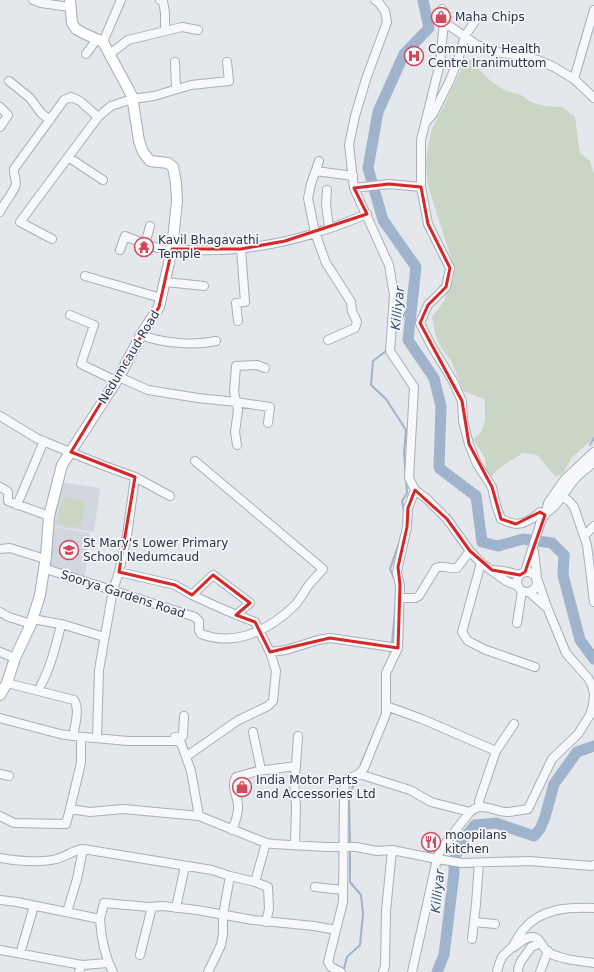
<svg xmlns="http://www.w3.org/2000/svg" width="594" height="972" viewBox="0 0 594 972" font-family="'DejaVu Sans',sans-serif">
	<rect width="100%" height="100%" fill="#e4e7ec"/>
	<path fill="#d2d6de" d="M60,482l40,6 -6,44 -41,-6z
		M50,526l40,7 -5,43 -37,-8z"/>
	<path fill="#c9d6c5" d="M473,60l7,11 12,11 12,8 17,5 10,7 14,4 17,1 13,10 5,36 10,8 4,13v264l-22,19 -9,16 -7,4 -19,-22 -14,-2 -21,13 -15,14 -2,-22 -12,-19c14,-6 13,-26 11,-40l-21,-8 -11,-29 -10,-13 -6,-12 -4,-20 13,-17 2,-18 5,-21 -24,-75 -2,-21 2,-18 4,-19 10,-18 23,-49z
		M63,497l22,4 -4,27 -24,-4z
		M69,541l8,1 -1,8h-6v6l-19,-3v-3l15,2z"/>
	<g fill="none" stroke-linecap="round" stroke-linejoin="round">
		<path stroke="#9fb4cc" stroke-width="2" d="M396,330l16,-30
			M386,351l-13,10 -2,24 15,14 20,31 -2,23 3,40 -5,8 2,10
			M590,445l4,-7
			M394,578l-4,-9 11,-32
			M392,642l4,-41
			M390,657l1,-5
			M361,764l14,-33
			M350,842l-1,-44 6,-18
			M344,969l3,-12 13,-12 3,-31 -2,-19 -11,-13v-30"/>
		<path stroke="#9fb4cc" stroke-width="11" d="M423,0l6,28 -25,26 -26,58 -10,56 15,52 33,47 -8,73 26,38 7,28 -2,62 37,28 6,46 16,4 25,-7 29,4 12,12 -1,20 17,65 14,19
			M437,972l7,-17 10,-82v-13l8,-19 13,-16 21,-2 38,13 6,-7 5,-12 9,-33 23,-32 17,-6"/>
		<g stroke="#a9aeb7" stroke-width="10">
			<path id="minor" d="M33,0l8,3 29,4
				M160,0l3,1 2,12v18
				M375,0l4,3 6,8 2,11 -21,57 -11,37 -6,29 5,43 35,77 5,30 -4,56 24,36 -5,91 6,12 12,9 20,20 23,32 11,12 25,18 12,5
				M442,9l2,13 -4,41 -19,77v47l7,37 22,44 -4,19 -18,18 -8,18 11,22 22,36 9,20 1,20 6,23 8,20 15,23 4,18 5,14 7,3 8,2 7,-1 10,-5 7,-6 5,3
				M444,22l33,23 24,8 18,2 19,5 16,7 20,12 20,19
				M103,42l18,-42
				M86,54l11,-15
				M110,54l18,-14 54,-13 16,3
				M175,62l1,27
				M574,79l20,-69
				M9,81l21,17 11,15 9,7
				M0,107l8,8 -8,12
				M427,121l6,-7 17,-34 8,-20 7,-24 12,-18
				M68,157l35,23
				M319,161l-8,23 -3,14 7,35 11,30 25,39 1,9 5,11 -2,6 -27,12
				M316,171l37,5
				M354,188l35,-4 32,3
				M327,190l-1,14 3,24
				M0,212c4,-9 11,-16 15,-25 3,-6 -2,-12 -1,-18l50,-69 7,-3 9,4 18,16
				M52,239l-32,-17 78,-105 13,-11 21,-7 22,-3 37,-11 38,-4 -2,-19
				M145,244l5,-18
				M172,249c48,4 96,-1 143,-16 17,-5 35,-12 52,-19
				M120,250l5,-14 20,8 26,8
				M85,276l76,22
				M166,282l38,4
				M70,315l24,10 -13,39 35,17
				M238,321l-2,-18 9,-1 -4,-53
				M141,335c21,8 52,11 75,6
				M119,377l29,13 50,8 38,4 34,5 -2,16
				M0,416l38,23 64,26 33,12 35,19
				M237,445l-2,-13 3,-22 -4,-18 2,-26 21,-1 8,3
				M0,487l4,2 4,3v9l41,15
				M561,496l8,5 5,6 13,38 7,57
				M17,505l27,-64
				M546,513c12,-7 19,-23 29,-34 5,-6 13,-11 19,-17
				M584,536l10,-10
				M0,549l10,-1 35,11
				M534,551l3,27
				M481,563l-19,69 6,9 18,9 49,17
				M43,568l152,49 4,4v9l2,4c35,13 68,-4 93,-28 6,-6 10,-14 14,-20 5,-6 10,-11 15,-17l-128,-108
				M492,570l12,1 16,4
				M517 582a10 10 0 1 1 20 0a10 10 0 1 1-20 0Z
				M119,572l56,13 17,10
				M525,572l16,-51 5,-8 2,-10 16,-23 30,-28
				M529,592l17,15
				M400,598h15l4,-2 17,-28c8,-4 13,2 21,0l13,-17
				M0,612l9,5 22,7
				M33,619l32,6 39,12
				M517,623l5,-32
				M0,652l15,6
				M270,652l16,-2 32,-10 12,-2 68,10
				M7,683l67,17c6,9 1,25 -1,36
				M41,685c10,-19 15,-40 20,-60
				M386,706l36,13 74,32
				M0,718l60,16 13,2 55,5h48l5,2 10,28 8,45 67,27 7,1 53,3h30l21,4 15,-1 45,9 25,4 67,-2 63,5 2,-1
				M253,732l8,38
				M97,738l2,-68 14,-80 6,-18 8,-36 8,-59
				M176,741l-1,-4 8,-1 1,-20
				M187,756l50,-35 31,-15 5,-5 3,-30 -6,-19 -15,-30c-22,-8 -42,-17 -63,-27l21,-20 37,28 -14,12
				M296,766l2,-30
				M0,774l9,2
				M359,774l51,16 21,12 39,10
				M480,806l-1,-5 17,-50 18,-27
				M70,809l11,-46v-26
				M0,816l14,7 52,1 4,-15 20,3 33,-3 76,7
				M232,830c3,-7 6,-14 6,-22 1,-10 -8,-21 -2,-31l22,-6 38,-5 -2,14 2,27 -1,38
				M0,858c14,3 42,5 56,1 10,-2 17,-9 27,-10l129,21 18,6
				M255,882l13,5 1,22 -3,13
				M315,887l28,3
				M0,900l17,2 83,17 4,-16 45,4 14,-1 34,4 56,10 61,6 22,4 7,-28 1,-112 2,-10 13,-6 5,-6 22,-54v-41l12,-25 2,-63 -3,-12 1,-6 9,-40 1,-19 7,-18
				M176,908l9,-42
				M67,912l10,-33 6,-30
				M100,919c1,18 4,36 13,53
				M474,922l21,2
				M336,930l-8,32 3,5 10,5
				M472,939l4,-35 3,-41
				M22,947l12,-41
				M514,947c5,-4 12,-11 19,-10 8,1 9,11 15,15 13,8 32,9 46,11
				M0,950l82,15
				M140,955l12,-48
				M79,972l3,-7 26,-2
				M208,972l13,-27 2,-11v-19l7,-39 25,6 11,-39
				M383,972l2,-6 1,-55 6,-61
				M412,972l25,-113 4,-10 29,-37c13,-12 24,1 39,0 6,-1 13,-2 19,-3l24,-50 26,-25 12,-19 3,-10 1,-10 -2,-10 -4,-7 -22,-25 -19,-46 -9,-26
				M497,972c1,-5 3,-11 5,-15 3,-4 8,-7 11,-11 3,-5 6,-11 10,-16 18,-22 45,-23 71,-22
				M518,972c0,-11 8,-16 13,-25l10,-4
				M540,972l8,-21"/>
		</g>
		<g stroke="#a3abb8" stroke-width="12">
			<path id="major" d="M0,695l7,-12 8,-25 16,-34 9,-29 6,-39 3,-40 13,-51 57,-88 22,-42 18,-28 2,-9 11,-49 5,-48 -1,-18 -3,-16 -5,-4 -18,-2 -7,-9 -4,-11 -7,-45 -29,-54 -20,-9 -7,-4 -4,-6 -2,-23"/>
		</g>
		<use href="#minor" stroke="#f7f8fa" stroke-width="8"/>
		<use href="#major" stroke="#fff" stroke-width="10"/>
	</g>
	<path fill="none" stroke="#d62828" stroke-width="3" stroke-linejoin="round" d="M389,184l32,3 7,37 22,44 -4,19 -18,18 -8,18 42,78 7,43 23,43 9,32 15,5 24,-12 5,3 -20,57 -5,3 -28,-5 -22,-19 -23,-32 -32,-29 -7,18 -1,19 -9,40 2,18 -2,63 -68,-10 -60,14 -15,-30 -19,-7 14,-12 -37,-28 -21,20 -17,-10 -56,-13 16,-95 -64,-25 88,-145 13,-58h69l44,-8 82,-27 -13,-26z"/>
	<defs>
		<g id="shop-ring" transform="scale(1)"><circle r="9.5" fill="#f4f6f9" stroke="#d1495b" stroke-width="1.5"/><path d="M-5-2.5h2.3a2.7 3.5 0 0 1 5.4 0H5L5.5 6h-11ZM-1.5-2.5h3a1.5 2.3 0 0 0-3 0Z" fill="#d1495b"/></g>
		<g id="hospital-ring" transform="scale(1)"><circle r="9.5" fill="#f4f6f9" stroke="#d1495b" stroke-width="1.5"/><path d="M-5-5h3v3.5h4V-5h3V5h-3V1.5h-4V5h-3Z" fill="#d1495b"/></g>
		<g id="temple-ring" transform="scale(1)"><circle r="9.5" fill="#f4f6f9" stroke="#d1495b" stroke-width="1.5"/><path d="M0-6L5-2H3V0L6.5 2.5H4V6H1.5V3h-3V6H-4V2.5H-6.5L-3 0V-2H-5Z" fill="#d1495b"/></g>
		<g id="school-ring" transform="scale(1)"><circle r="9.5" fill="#f4f6f9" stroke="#d1495b" stroke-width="1.5"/><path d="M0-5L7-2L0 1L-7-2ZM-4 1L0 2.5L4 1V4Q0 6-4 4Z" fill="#d1495b"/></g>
		<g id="restaurant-ring" transform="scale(1)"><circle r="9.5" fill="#f4f6f9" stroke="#d1495b" stroke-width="1.5"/><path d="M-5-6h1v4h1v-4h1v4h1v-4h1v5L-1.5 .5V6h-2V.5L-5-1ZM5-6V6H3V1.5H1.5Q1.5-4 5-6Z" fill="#d1495b"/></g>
	</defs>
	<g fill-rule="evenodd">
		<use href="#shop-ring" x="441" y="17"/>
		<use href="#hospital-ring" x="414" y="56"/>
		<use href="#temple-ring" x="144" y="247"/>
		<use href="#school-ring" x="69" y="550"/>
		<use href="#shop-ring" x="242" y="787"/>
		<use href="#restaurant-ring" x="431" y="842"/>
	</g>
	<g text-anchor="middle" stroke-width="3.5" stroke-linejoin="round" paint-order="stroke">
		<g font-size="12" fill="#2b3445" stroke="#f4f6f9" text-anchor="start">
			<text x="455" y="21">Maha Chips</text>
			<text x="428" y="53">Community Health<tspan x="428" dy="14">Centre Iranimuttom</tspan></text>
			<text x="158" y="244">Kavil Bhagavathi<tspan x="158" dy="14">Temple</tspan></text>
			<text x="83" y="547">St Mary's Lower Primary<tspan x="83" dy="14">School Nedumcaud</tspan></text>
			<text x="256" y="784">India Motor Parts<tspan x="256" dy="14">and Accessories Ltd</tspan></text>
			<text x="445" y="839">moopilans<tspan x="445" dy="14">kitchen</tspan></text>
		</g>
		<g font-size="12" fill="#2b3445" stroke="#f4f6f9">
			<text transform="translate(129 357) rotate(-59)" y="4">Nedumcaud Road</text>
			<text transform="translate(123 594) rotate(18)" y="4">Soorya Gardens Road</text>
		</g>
		<g font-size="13" font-style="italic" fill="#34527a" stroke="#f4f6f9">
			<text transform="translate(397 308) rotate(-84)" y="5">Killiyar</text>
			<text transform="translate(437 891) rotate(-84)" y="5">Killiyar</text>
		</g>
	</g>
</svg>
